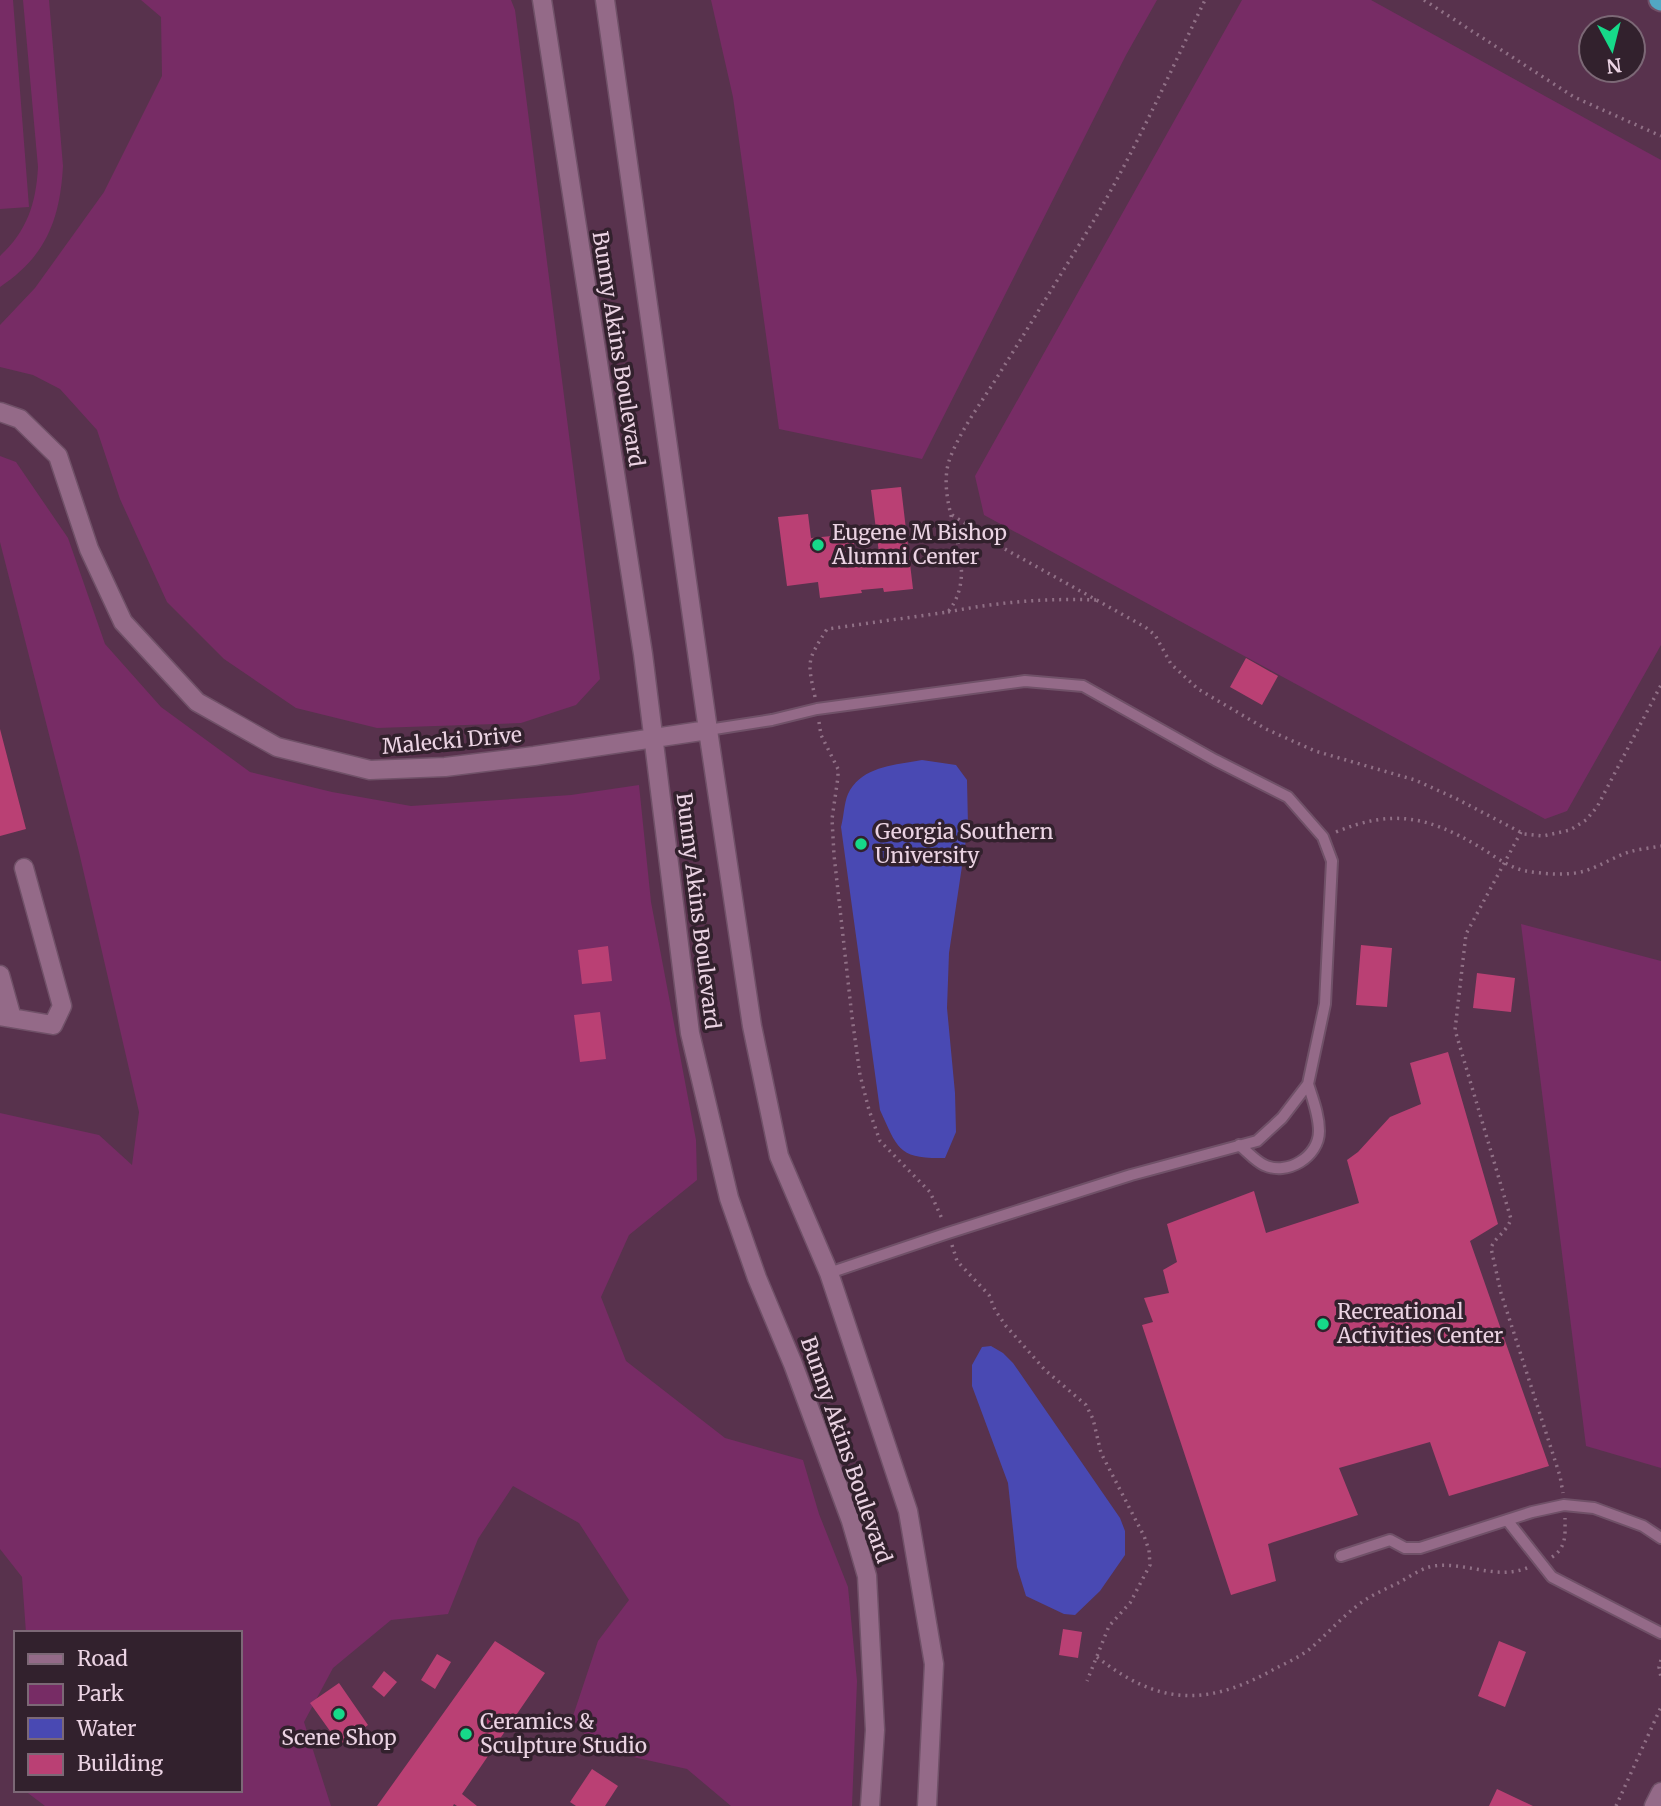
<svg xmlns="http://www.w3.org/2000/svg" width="1661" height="1806" viewBox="0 0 1661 1806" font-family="Merriweather,serif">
	<rect width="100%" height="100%" fill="#58324d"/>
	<path fill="#772c65" d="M0,0h13l16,207 -29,2z
		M23,0h26l14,166c-3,54 -17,90 -63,121v-31c27,-25 36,-52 38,-89z
		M141,0h370l4,10 85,669 -24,26 -55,18 -144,5 -81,-20 -72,-49 -57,-57 -47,-103 -23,-69 -37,-41 -27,-14 -33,-8v-42l35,-37 69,-96 58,-116 -1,-59z
		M711,0h446l-31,55 -204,404 -143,-30 -46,-332z
		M1242,0h129l290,160v485l-94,166 -22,8 -561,-304 -9,-39z
		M0,456l16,6 52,76 37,106 56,63 89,65 82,20 79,14 160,-11 68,-10 12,117 45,238 1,40 -68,55 -28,62 25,64 99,77 78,22 16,54 29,73 9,94 -5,125h-121l-44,-37 -90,-20 -25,-30 26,-78 31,-41 -50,-77 -66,-37 -35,53 -30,75 -57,6 -58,48 -29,54 27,84h-286l-21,-16h216v-157h-214l-4,-56 -22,-28v-436l99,22 33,30 7,-53 -60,-260 -79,-310z
		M1521,924l140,37v507l-75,-22z"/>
	<path fill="#4949b3" d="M922,760l34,5 11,15 1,46 -19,127 -2,55 8,85 1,39 -11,26c-47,1 -47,-9 -65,-48l-39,-283c3,-11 3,-24 7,-33 13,-28 48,-29 74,-34z
		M991,1346l12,7 10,10 107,155 5,13v24l-25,36 -25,24 -11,-1 -38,-18 -9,-29 -9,-84 -36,-97v-21l10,-18z"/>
	<path fill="#ba4074" d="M901,487l12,102 -29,3 -1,-4 -22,2 1,3 -42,5 -2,-16 -31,4 -9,-69 30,-3 3,24 42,-4 2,21 24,-2 -8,-63z
		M1246,658l32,18 -16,29 -32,-18z
		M0,729l26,100 -26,7z
		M1361,945l31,3 -5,59 -31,-2z
		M608,946l4,35 -30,3 -4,-34z
		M1477,973l38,5 -4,34 -38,-4z
		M600,1012l6,47 -26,3 -6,-47z
		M1448,1052l50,172 -28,17 79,225 -100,30 -19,-54 -91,26 19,47 -90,29 8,37 -45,14 -89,-270 11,-3 -9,-24 25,-5 -6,-23 14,-8 -10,-38 87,-33 12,42 93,-30 -12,-43 11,-8 32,-35 31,-13 -11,-41z
		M1063,1629l19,3 -4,26 -19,-3z
		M495,1641l50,32 -83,121 15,12h-20l-3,-2 -1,2h-76z
		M1499,1641l27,11 -21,55 -27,-11z
		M437,1654l14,8 -16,27 -14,-9z
		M384,1671l13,11 -13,15 -12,-10z
		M339,1683l29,42 -28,20 -30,-42z
		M592,1769l26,17 -13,20h-29l-6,-4z
		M1497,1789l36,17h-44z"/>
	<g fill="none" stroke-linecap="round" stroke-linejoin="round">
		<g stroke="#705168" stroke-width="14">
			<path id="service" d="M708,730l64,-10 45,-11 208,-28 58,5 132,74 73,37 35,40 9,24 -7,143 -17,80 -26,34 -25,23 -126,34 -183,58 -119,40
				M1239,1145c8,6 16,16 25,20 23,11 55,-8 55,-34 0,-16 -6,-31 -11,-47
				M1507,1520l45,57 109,56
				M1341,1556l49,-16 15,8h15l112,-36 32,-7 30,3 49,18 18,12"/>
		</g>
		<g stroke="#705168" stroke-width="21">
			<path id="minor" d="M542,0l101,654 47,379 39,165 28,80 36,86 58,157 16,55 8,154 -5,76
				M605,0l103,730 44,296 27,130 50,117 79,238 26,153 -7,142
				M0,412l20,7 38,37 31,93 34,73 74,80 80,45 93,23 75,-3 89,-11 174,-26
				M0,975l12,43
				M0,1016l53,9 9,-19 -38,-138"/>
		</g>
		<g stroke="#705168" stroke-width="21">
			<path id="tertiary" d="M1654,1806l7,-14"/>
		</g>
		<g stroke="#705168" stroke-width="23">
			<path id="trunk" d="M1659,0l2,1"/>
		</g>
		<path stroke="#907086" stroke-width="3.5" stroke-dasharray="2 5" stroke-linecap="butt" d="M1424,0l150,97 87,39
			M952,515l51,33 142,79 10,8 16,29 27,25 68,40 49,22 100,29 40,18 69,36 19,2 27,-6 16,-10 11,-13 64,-122
			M948,612c50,-10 99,-14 149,-12
			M815,697c-8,-37 -8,-36 12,-68l121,-17c37,-47 -16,-104 2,-154 12,-31 34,-59 51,-87 27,-43 54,-87 81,-131 47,-76 84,-159 123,-240
			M819,722l2,13 17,34v8l-6,42 2,36 18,162 8,58 9,35 11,31 50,51 13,29
			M1336,832c56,-23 91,-16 142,14 15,9 31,22 48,25 18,3 41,5 59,0 15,-5 29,-14 44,-19 10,-3 22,-4 32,-6
			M1521,832l-55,102 -11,96 56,189c-5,14 -16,18 -20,29l10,45 59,183 3,17
			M952,1245l5,16 32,34 6,15 11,16 39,44 41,35 7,14 8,34 43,83 5,14 1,15 -20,38 -21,23 -22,55
			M1552,1557c15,-10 13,-23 13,-39
			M1097,1657c60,47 106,50 172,15 14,-8 30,-14 42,-24 16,-14 30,-30 47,-43 13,-10 28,-16 42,-23 9,-5 19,-12 29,-15 33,-8 67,15 100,0
			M1661,1660l-2,7 2,10
			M1616,1806l45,-99"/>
		<use href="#service" stroke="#946a88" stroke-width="10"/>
		<use href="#minor" stroke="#946a88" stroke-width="18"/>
		<use href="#tertiary" stroke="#946a88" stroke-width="18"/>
		<use href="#trunk" stroke="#52a6c3" stroke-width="19"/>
	</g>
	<g fill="#16d989" stroke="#32212d" stroke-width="2.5">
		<circle cx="818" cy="545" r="7"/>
		<circle cx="861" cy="844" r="7"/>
		<circle cx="1323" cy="1324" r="7"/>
		<circle cx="339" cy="1714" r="7"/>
		<circle cx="466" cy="1734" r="7"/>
	</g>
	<g text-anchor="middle" stroke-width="7" stroke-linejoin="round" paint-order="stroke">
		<g font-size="21" fill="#ebd3e3" stroke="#32212d">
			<text transform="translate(618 349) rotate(81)" y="7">Bunny Akins Boulevard</text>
			<text transform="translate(452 741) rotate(-5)" y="7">Malecki Drive</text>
			<text transform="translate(698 911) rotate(83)" y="7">Bunny Akins Boulevard</text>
			<text transform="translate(846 1450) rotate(71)" y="7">Bunny Akins Boulevard</text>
		</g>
		<g font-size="21" fill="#ebd3e3" stroke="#32212d" text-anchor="start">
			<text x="832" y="540">Eugene M Bishop<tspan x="832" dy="24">Alumni Center</tspan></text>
			<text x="875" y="839">Georgia Southern<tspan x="875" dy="24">University</tspan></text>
			<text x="1337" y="1319">Recreational<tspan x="1337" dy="24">Activities Center</tspan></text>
			<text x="480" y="1729">Ceramics &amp;<tspan x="480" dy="24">Sculpture Studio</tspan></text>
			<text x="339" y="1745" text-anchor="middle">Scene Shop</text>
		</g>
	</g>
	<rect x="14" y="1631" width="228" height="161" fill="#32212d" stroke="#7c6876" stroke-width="2"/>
	<rect x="28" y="1654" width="35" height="10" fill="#946a88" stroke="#7c6876" stroke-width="2"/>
	<text x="77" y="1666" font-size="21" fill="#ebd3e3">Road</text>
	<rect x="28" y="1684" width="35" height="21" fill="#772c65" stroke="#7c6876" stroke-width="2"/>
	<text x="77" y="1701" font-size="21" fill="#ebd3e3">Park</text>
	<rect x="28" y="1718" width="35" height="21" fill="#4949b3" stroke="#7c6876" stroke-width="2"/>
	<text x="77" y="1736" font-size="21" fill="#ebd3e3">Water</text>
	<rect x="28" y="1754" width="35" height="21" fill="#ba4074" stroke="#7c6876" stroke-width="2"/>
	<text x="77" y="1771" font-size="21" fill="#ebd3e3">Building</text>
	<g transform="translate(1612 49) rotate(173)"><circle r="33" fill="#32212d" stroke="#7c6876" stroke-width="2"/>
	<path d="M0-5L12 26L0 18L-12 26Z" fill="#16d989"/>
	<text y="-10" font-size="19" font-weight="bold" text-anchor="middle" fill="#ebd3e3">N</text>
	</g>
</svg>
